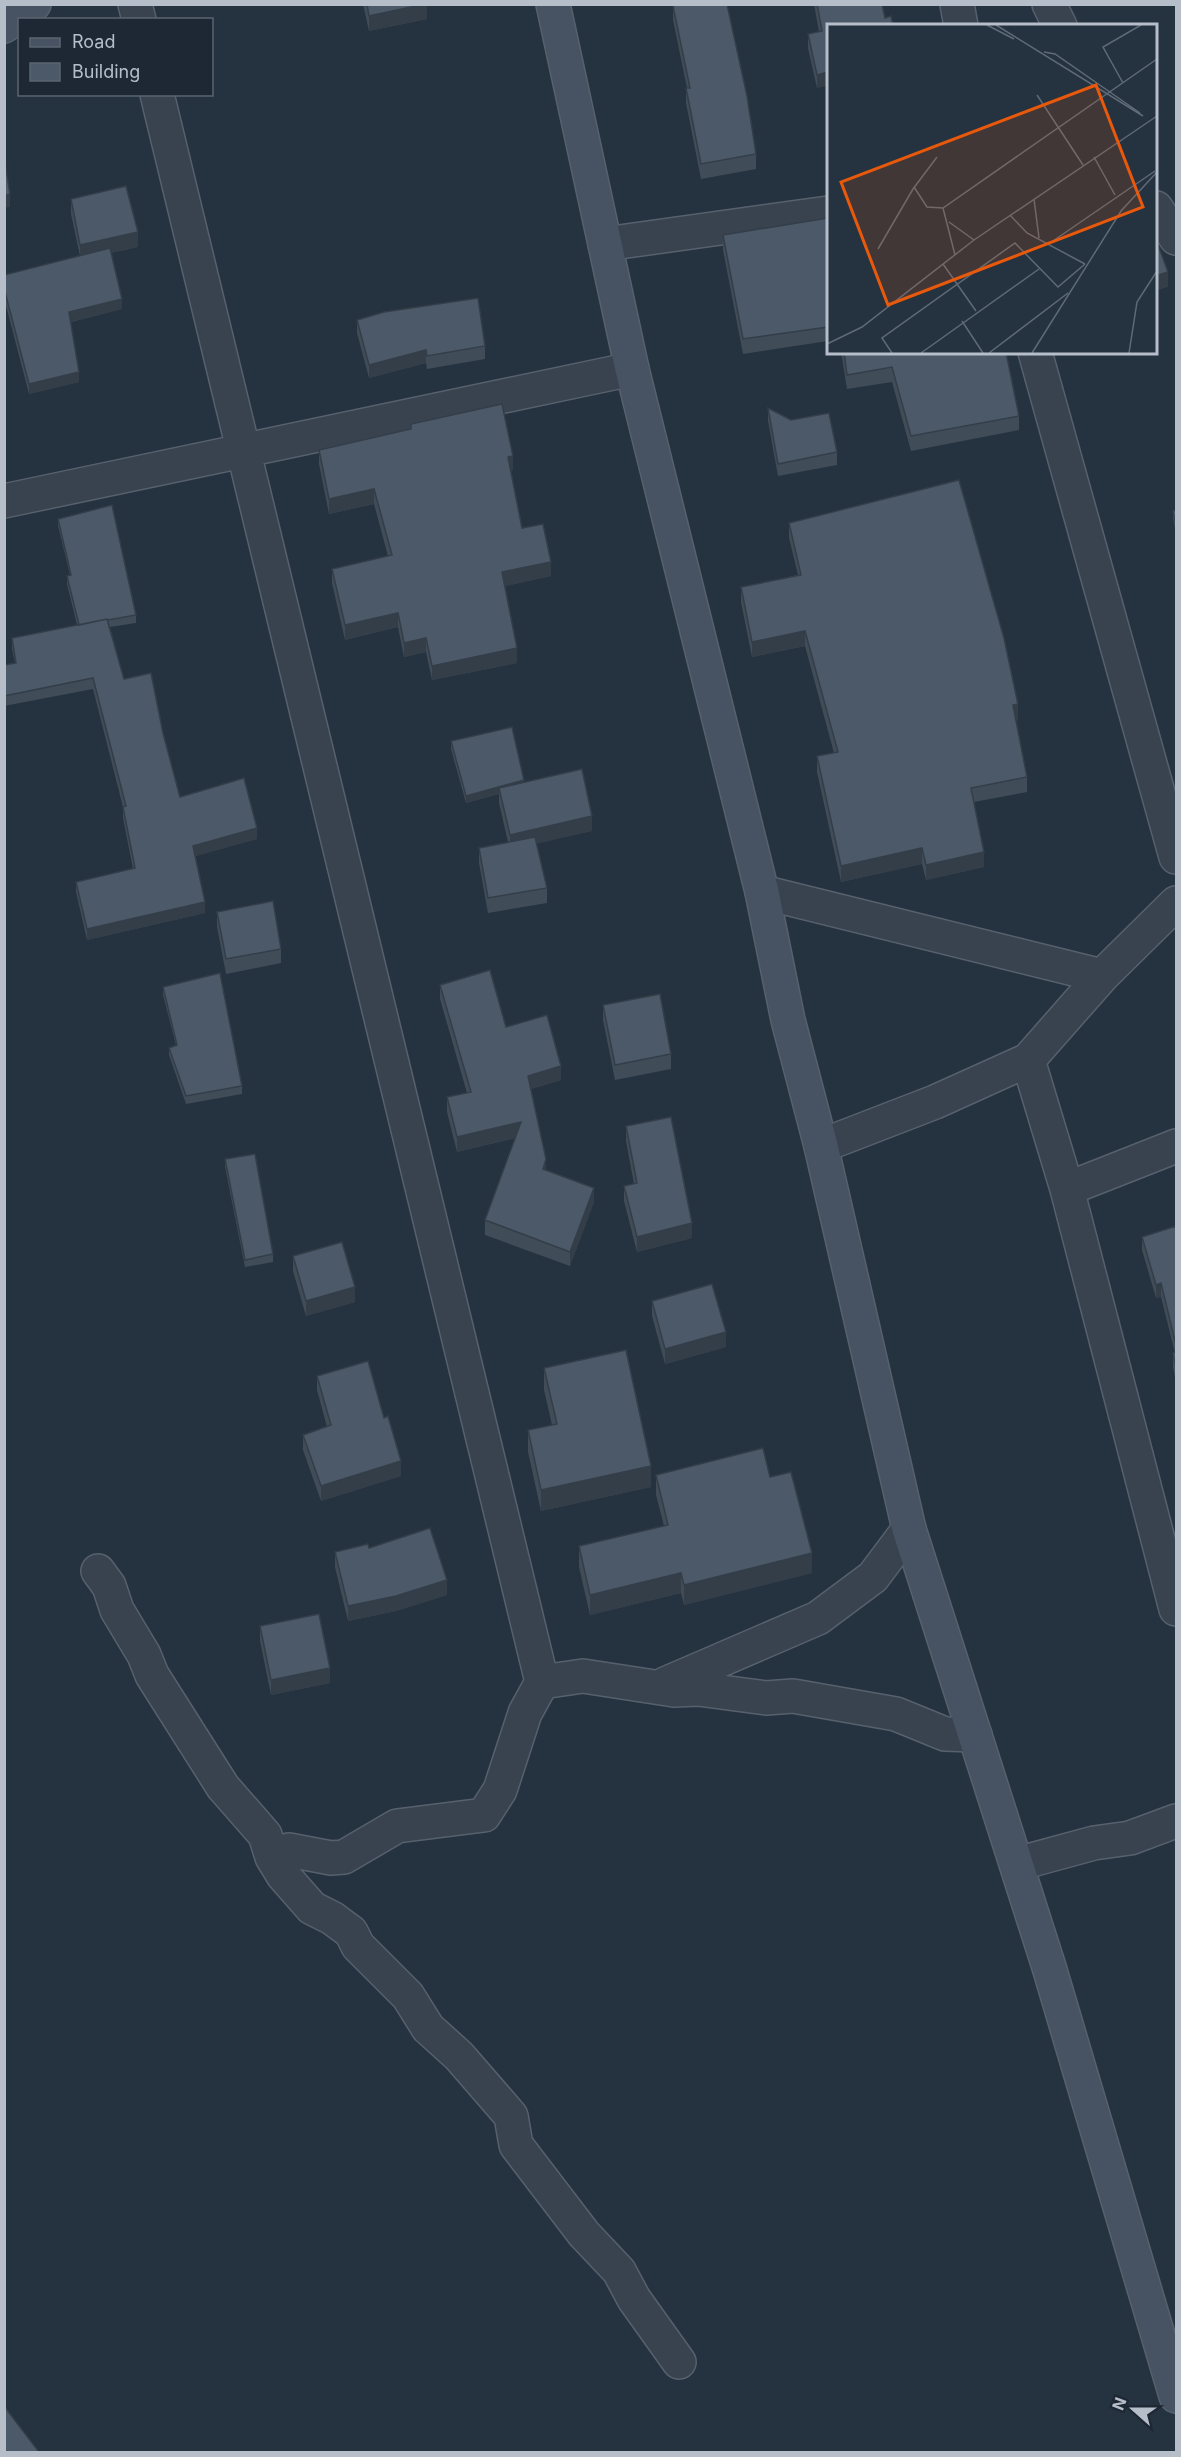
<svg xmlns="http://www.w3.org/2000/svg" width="1181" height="2457" viewBox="0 0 1181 2457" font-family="Inter,sans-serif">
	<rect width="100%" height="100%" fill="#25323f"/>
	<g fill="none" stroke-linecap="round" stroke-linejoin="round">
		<g stroke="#57616d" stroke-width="36">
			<path id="street" d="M135,4l4,16
				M957,4l4,22
				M1049,4l11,22
				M157,94l385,1588 -17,31 -25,77 -16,25 -87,11 -53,31 -13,1 -42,-8 -17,7
				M1156,208l20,30
				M605,244l223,-31
				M1035,352l141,505
				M4,501l628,-132
				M762,892l340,84
				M1028,1060l39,129
				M821,1146l114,-44 93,-42 74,-84 74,-73
				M1176,1146l-109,43 109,420
				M98,1571l11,15 8,24 27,45 8,20 71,112 42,48 7,22 11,18 29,33 20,10 19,14 7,14 50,50 20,32 31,28 52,60 5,29 68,89 35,37 15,28 45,63
				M542,1682l41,-6 91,14 24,-1 68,9 27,-2 103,18 49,20 30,1
				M665,1684l153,-66 55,-41 36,-48
				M1017,1864l77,-21 36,-5 46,-17"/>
		</g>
		<g stroke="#57616d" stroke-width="36">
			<path id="secondary" d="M553,4l79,365 130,523 26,128 33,126 88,383 140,438 127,429
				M4,26l30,-22"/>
		</g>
		<use href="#street" stroke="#39434f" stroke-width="33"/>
		<use href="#secondary" stroke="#475362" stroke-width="33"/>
	</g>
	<path fill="#404d59" d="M363,4h64v15l-58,12z
		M814,4h68l-65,84 -9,-40v-14l11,-2z
		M673,6l83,148v15l-55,10 -15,-76v-15h1l-14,-68z
		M71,199l67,48 -27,6 11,56 -51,13 8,60 -50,12 -25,-96v-23l76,-19 -9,-42z
		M828,218v123l-85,13 -20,-104v-15z
		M357,320l128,26v13l-58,10 -1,-6 -57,15 -12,-45z
		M841,352h165l13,64v14l-108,21 -19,-69 -45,7z
		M768,408l69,44v13l-59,11 -10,-55z
		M411,424l102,46h-2l11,58 29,48 -47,10 13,77 -85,17 -6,-28 -22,5 -6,-30 -53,13 -13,-57v-14l56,-13 -14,-52 -45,10 -10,-50v-14l92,-21z
		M1176,510v23l-3,-15v-7z
		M58,519l78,96v8l-26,4 14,52 39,54 17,64 77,42 -62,17 10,57 -118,27 -11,-48v-10l57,-13 -10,-51v-11l-30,-118 -89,17v-41l11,-2 -3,-14v-11l65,-13 -10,-41v-8l3,-1 -12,-49z
		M789,523l229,196 -2,1 11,57v15l-53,10 10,65 -58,13 -4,-16 -81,18 -24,-110v-16l17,-3 -29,-107 -53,11 -11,-55v-15l57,-12 -9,-37z
		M451,741l73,41 68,49 -56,12 11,45v15l-59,10 -9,-50v-15l29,-6 -9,-39v-9l-33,9 -15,-54z
		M217,912l64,37v14l-55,11 -9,-47z
		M440,985l66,42 55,53 -30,9 15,81 48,32 -24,64 -85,-31v-15l30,-82 -58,14 -10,-40v-15l20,-4 -27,-94z
		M163,987l79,99v8l-56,10 -17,-49v-7l7,-3 -13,-50z
		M603,1005l68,49v15l-56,11 -12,-60z
		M626,1126l66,112 -55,14 -13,-51v-15l10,-2 -8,-43z
		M225,1159l48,95v8l-28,5 -20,-100z
		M1176,1226v156l-3,-15v-14h2l-14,-56 -5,1 -14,-48v-13z
		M293,1256l62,46 -49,14 -13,-45z
		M652,1301l74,46 -61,17 -13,-48z
		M544,1368l107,119 -110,24 -13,-59v-22l24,-5 -8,-35z
		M317,1376l67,42 17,58 -80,25 -18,-51v-15l24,-8 -10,-37z
		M656,1475l114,2 42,96 -128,32 -3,-12 -91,22 -11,-48v-21l85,-20 -8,-31z
		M369,1548l78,47 -51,16 -48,10 -13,-54v-15z
		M260,1626l70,57 -59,12 -11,-54z"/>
	<path fill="#343e49" d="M427,4v15l-58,12v-15z
		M828,72v14l-11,2v-13z
		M10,194v13l-6,1v-12z
		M138,232v15l-58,13v-15z
		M1168,272v15l-13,4v-15z
		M122,299v10l-53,13v-10z
		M426,350v13l-57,15v-13z
		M79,372v10l-50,12v-10z
		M513,456v14l-5,1v-14z
		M374,489v15l-45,10v-15z
		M551,562v14l-49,11v-15z
		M398,613v14l-53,13v-15z
		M805,631v15l-53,11v-15z
		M426,638v14l-22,5v-14z
		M517,648v15l-85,17v-14z
		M1018,704v15l-5,2v-16z
		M524,780v7l-25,1v6l-33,9v-7z
		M592,816v15l-82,19v-15z
		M257,828v11l-64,18v-11z
		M922,848v16l-81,18v-16z
		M984,852v15l-58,13v-15z
		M205,902v11l-118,27v-11z
		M561,1066v14l-33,10v-14z
		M521,1122v14l-64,16v-15z
		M546,1159v15l-3,-5z
		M594,1188v14l-24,64v-14z
		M692,1223v15l-55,14v-15z
		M1161,1283v14l-5,1v-13z
		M355,1287v15l-49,14v-15z
		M726,1332v15l-61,17v-15z
		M401,1461v15l-80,25v-15z
		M651,1466v21l-110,24v-21z
		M812,1553v20l-128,32v-20z
		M681,1573v20l-91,22v-20z
		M447,1580v15l-51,16 -48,10v-15z
		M330,1668v15l-59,12v-15z"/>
	<path fill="#4b5968" stroke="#343e49" stroke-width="1.5" d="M367,4h58l-56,12z
		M678,4h49l20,92 9,58 -55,10 -15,-76h4l-17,-82z
		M817,4h65l3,14 6,-2 2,10h-65v46l-11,3 -9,-41 14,-3z
		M4,158l6,36 -6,2z
		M126,186l12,46 -58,13 -9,-46z
		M828,218v109l-85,12 -20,-104z
		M1157,242l11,30 -13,4v-33z
		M110,248l12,51 -53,13 10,60 -50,12 -25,-96v-13z
		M478,298l7,48 -58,10 -1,-6 -57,15 -12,-45 27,-8z
		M844,352h162l13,64 -108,20 -19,-69 -45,8z
		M502,404l11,52 -5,1 14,71 21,-4 8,38 -49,10 15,76 -85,18 -6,-28 -22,5 -6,-30 -53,12 -13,-56 60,-14 -18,-66 -45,10 -10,-49 92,-21v-5z
		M768,408l23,12 38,-7 8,39 -59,12z
		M959,480l45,158 14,66 -5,1 14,72 -56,11 13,64 -58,13 -4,-17 -81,18 -24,-110 21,-4 -33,-121 -53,11 -11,-55 60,-12 -12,-52z
		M112,505l24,110 -28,5 -1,-1 -28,6 -12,-49 4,-1 -13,-56z
		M1176,510v15l-3,-14z
		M107,619l17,60 27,-6 12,60 17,64 64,-19 13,50 -64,18 12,56 -118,27 -11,-47 59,-14 -12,-61 3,-1 -33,-128 -89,18v-31l12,-2 -4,-25z
		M512,727l12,53 -58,16 -15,-55z
		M582,769l10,47 -82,19 -11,-47z
		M535,837l12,51 -59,10 -9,-50z
		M273,901l8,48 -55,10 -9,-47z
		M490,970l16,57 41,-12 14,51 -33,10 18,83 -3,10 51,19 -24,64 -85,-32 36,-98 -64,15 -10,-40 24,-5 -31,-107z
		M220,973l22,113 -56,10 -17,-48 8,-3 -14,-58z
		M660,994l11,60 -56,11 -12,-60z
		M671,1117l21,106 -55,14 -13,-51 13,-3 -11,-57z
		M255,1154l18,100 -28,6 -20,-101z
		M1176,1226v119l-15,-62 -5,2 -14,-48z
		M342,1242l13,45 -49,14 -13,-45z
		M712,1284l14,48 -61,17 -13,-48z
		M626,1350l25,116 -110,24 -13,-60 29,-6 -13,-56z
		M1176,1352v16l-3,-15z
		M368,1361l16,57 4,-2 13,45 -80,25 -18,-51 28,-10 -14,-49z
		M763,1448l7,29 21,-5 21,81 -128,32 -3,-12 -91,22 -11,-49 89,-21 -12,-50z
		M430,1528l17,52 -51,16 -48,10 -13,-54 33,-8 1,4z
		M319,1614l11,54 -59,12 -11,-54z
		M4,2406l35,46h-35z"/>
	<g transform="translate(827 24)">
		<rect width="330" height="330" fill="#25323f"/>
		<path fill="none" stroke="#5f6a77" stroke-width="1.5" d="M160,1l27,14M169,1l147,91M217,28l11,2 85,59M296,59l-20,-36 38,-22M210,71l46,70M267,133l21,38M87,163l13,20 16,1 214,-149M207,175l5,39M116,184l12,47M183,191l17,18 58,31M122,198l25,18M223,219l105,-72M51,225l35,-60 24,-32M116,240l33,47M135,297l21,32M0,320l35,-17 112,-87 183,-124M65,329l-10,-15 133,-95 43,44 27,-23M94,329l118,-84M162,329l79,-60M205,329l89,-142 36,-39M302,329l8,-51 20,-31"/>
		<path fill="#e8590c" fill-opacity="0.15" stroke="#e8590c" stroke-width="3" d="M269,61l47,122 -255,98 -47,-123z"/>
		<rect width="330" height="330" fill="none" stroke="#b6beca" stroke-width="3"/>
	</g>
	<rect width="1181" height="2457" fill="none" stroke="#b6beca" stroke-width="12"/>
	<rect x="18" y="18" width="195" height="78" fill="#1e2834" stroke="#5b6470" stroke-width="1.5"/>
	<rect x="30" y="38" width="30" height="9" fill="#475362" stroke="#5b6470" stroke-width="1.5"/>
	<text x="72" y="48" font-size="18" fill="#b6beca">Road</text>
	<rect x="30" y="63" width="30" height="18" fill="#4b5968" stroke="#5b6470" stroke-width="1.5"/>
	<text x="72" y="78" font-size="18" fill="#b6beca">Building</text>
	<g transform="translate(1133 2409) rotate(291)" stroke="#1e2834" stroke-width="4.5" paint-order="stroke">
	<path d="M0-4.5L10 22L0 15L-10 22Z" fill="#b6beca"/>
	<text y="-9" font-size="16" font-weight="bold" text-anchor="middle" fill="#b6beca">N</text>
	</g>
</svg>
